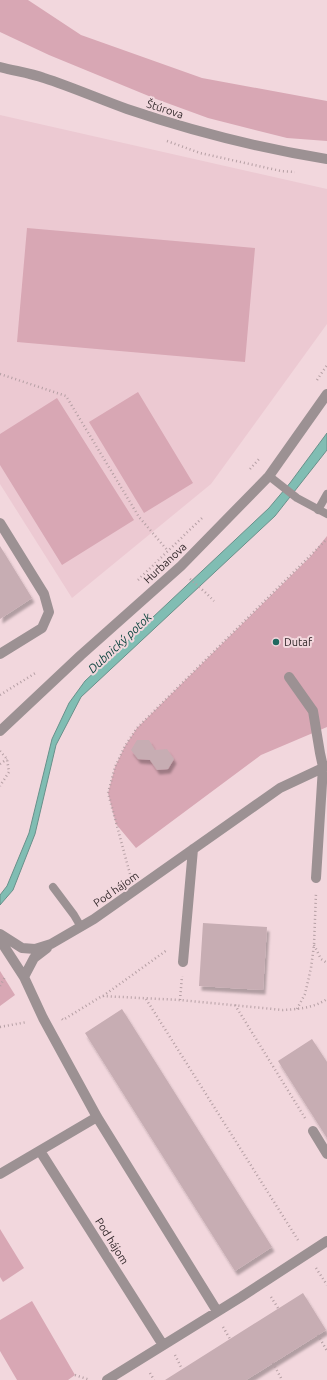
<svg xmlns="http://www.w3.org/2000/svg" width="327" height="1380" viewBox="0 0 327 1380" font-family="Ubuntu,sans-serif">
	<defs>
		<filter id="shadow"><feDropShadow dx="2.5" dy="4.5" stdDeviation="1" flood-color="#0004"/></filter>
	</defs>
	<rect width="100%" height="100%" fill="#f2d7dd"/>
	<path fill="#ecc9d2" d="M0,115l327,74v135l-116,160 -139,114 -72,-114z"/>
	<path fill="#d8a7b4" d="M0,0h28l53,35 121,43 125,23v40l-40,-3 -79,-20 -52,-19 -107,-44 -49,-23z
		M27,228l228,20 -10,114 -228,-20z
		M138,392l55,91 -49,30 -55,-91z
		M57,398l77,122 -72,45 -62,-100v-31z
		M327,536v191l-66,28 -125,93 -20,-24 -8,-31 7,-26 10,-21 12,-18 174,-172z
		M0,971l15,24 -15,11z
		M0,1229l24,39 -21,14 -3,-5z
		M32,1301l43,74 -7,5h-51l-17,-29v-31z"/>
	<path fill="#80bdb3" stroke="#69908a" d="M327,433v17l-52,66 -194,181 -25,48 -21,89 -22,56 -13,15v-10l7,-9 22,-53 23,-94 17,-36 16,-22 184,-173 21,-25z"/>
	<path fill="#c7adb3" filter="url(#shadow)" d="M0,546l32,52 -32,21z
		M137,740h12l6,10 12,-1 7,10 -6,10 -11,1 -7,-10 -12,-1 -7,-9z
		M203,923l64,4 -4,63 -64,-4z
		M122,1009l150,238 -37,24 -150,-238z
		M312,1039l15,23v76l-49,-77z
		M303,1293l23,37 -80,50h-81z"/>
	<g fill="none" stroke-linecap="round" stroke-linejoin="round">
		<path stroke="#b59fa4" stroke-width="2.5" stroke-dasharray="1 3" stroke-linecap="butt" d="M167,141l33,12 81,18 14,1
			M0,374l66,22 73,121 29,34
			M317,380l10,-15
			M250,469l9,-10
			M190,579l16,14 8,8
			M138,580l65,-63
			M0,695l37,-23
			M0,751l7,8 2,13 -9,14
			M0,764l7,-5
			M130,874l-22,-81 7,-26 10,-21 12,-18 190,-189
			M314,945l7,14 6,4
			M0,986l5,-9
			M103,996l64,-46
			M146,999l152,241
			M180,1000l2,-24
			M235,1005l70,113
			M297,1009l8,-15 6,-26 3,-23 2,-52
			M62,1019l1,1 39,-24 78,4 103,10c15,-1 31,-2 44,-11
			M0,1027l27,-5
			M316,1268l11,17
			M271,1297l7,11
			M223,1327l7,12
			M318,1335l9,16
			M175,1355l7,14
			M273,1363l9,17
			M150,1373l4,7
			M75,1375l15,5"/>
		<path stroke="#9c9193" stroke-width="8" d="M269,476l28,22 30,16
			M318,510l9,-16
			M53,887l21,28 7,12"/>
		<path stroke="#9c9193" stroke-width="10" d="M0,67c15,4 30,6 44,11 28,9 55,21 83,31 65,22 132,39 200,50
			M0,523l44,71 5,18 -7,16 -42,26
			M289,677l24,34 7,42 3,14 -7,111
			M0,731l81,-76 100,-89 88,-90 58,-82
			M0,934l22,14 13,1 16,-5 43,-25 186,-131 47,-22
			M0,940l24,37 19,41 54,99 120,194
			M183,962l10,-113
			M24,977l10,-19 13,-10
			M313,1131l14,23
			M40,1151l123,194
			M0,1174l97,-57
			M107,1380l134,-83 86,-56"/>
	</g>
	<circle fill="#206960" stroke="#f2d7dd" stroke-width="1.5" cx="276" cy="642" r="4"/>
	<g text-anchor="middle" stroke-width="4" stroke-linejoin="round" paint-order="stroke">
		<g font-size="11" fill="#32282a" stroke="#f2d7dd">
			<text transform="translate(165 109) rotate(18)" y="4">Štúrova</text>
			<text transform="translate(165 563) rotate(-43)" y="4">Hurbanova</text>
			<text transform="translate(116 889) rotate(-35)" y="4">Pod hájom</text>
			<text transform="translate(112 1241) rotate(58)" y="4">Pod hájom</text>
		</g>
		<g font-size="11" fill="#32282a" stroke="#f2d7dd" text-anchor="start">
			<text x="284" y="646">Dutaf</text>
		</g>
		<g font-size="12" font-style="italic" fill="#0f4640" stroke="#f2d7dd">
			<text transform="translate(120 643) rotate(-43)" y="4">Dubnický potok</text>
		</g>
	</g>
</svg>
